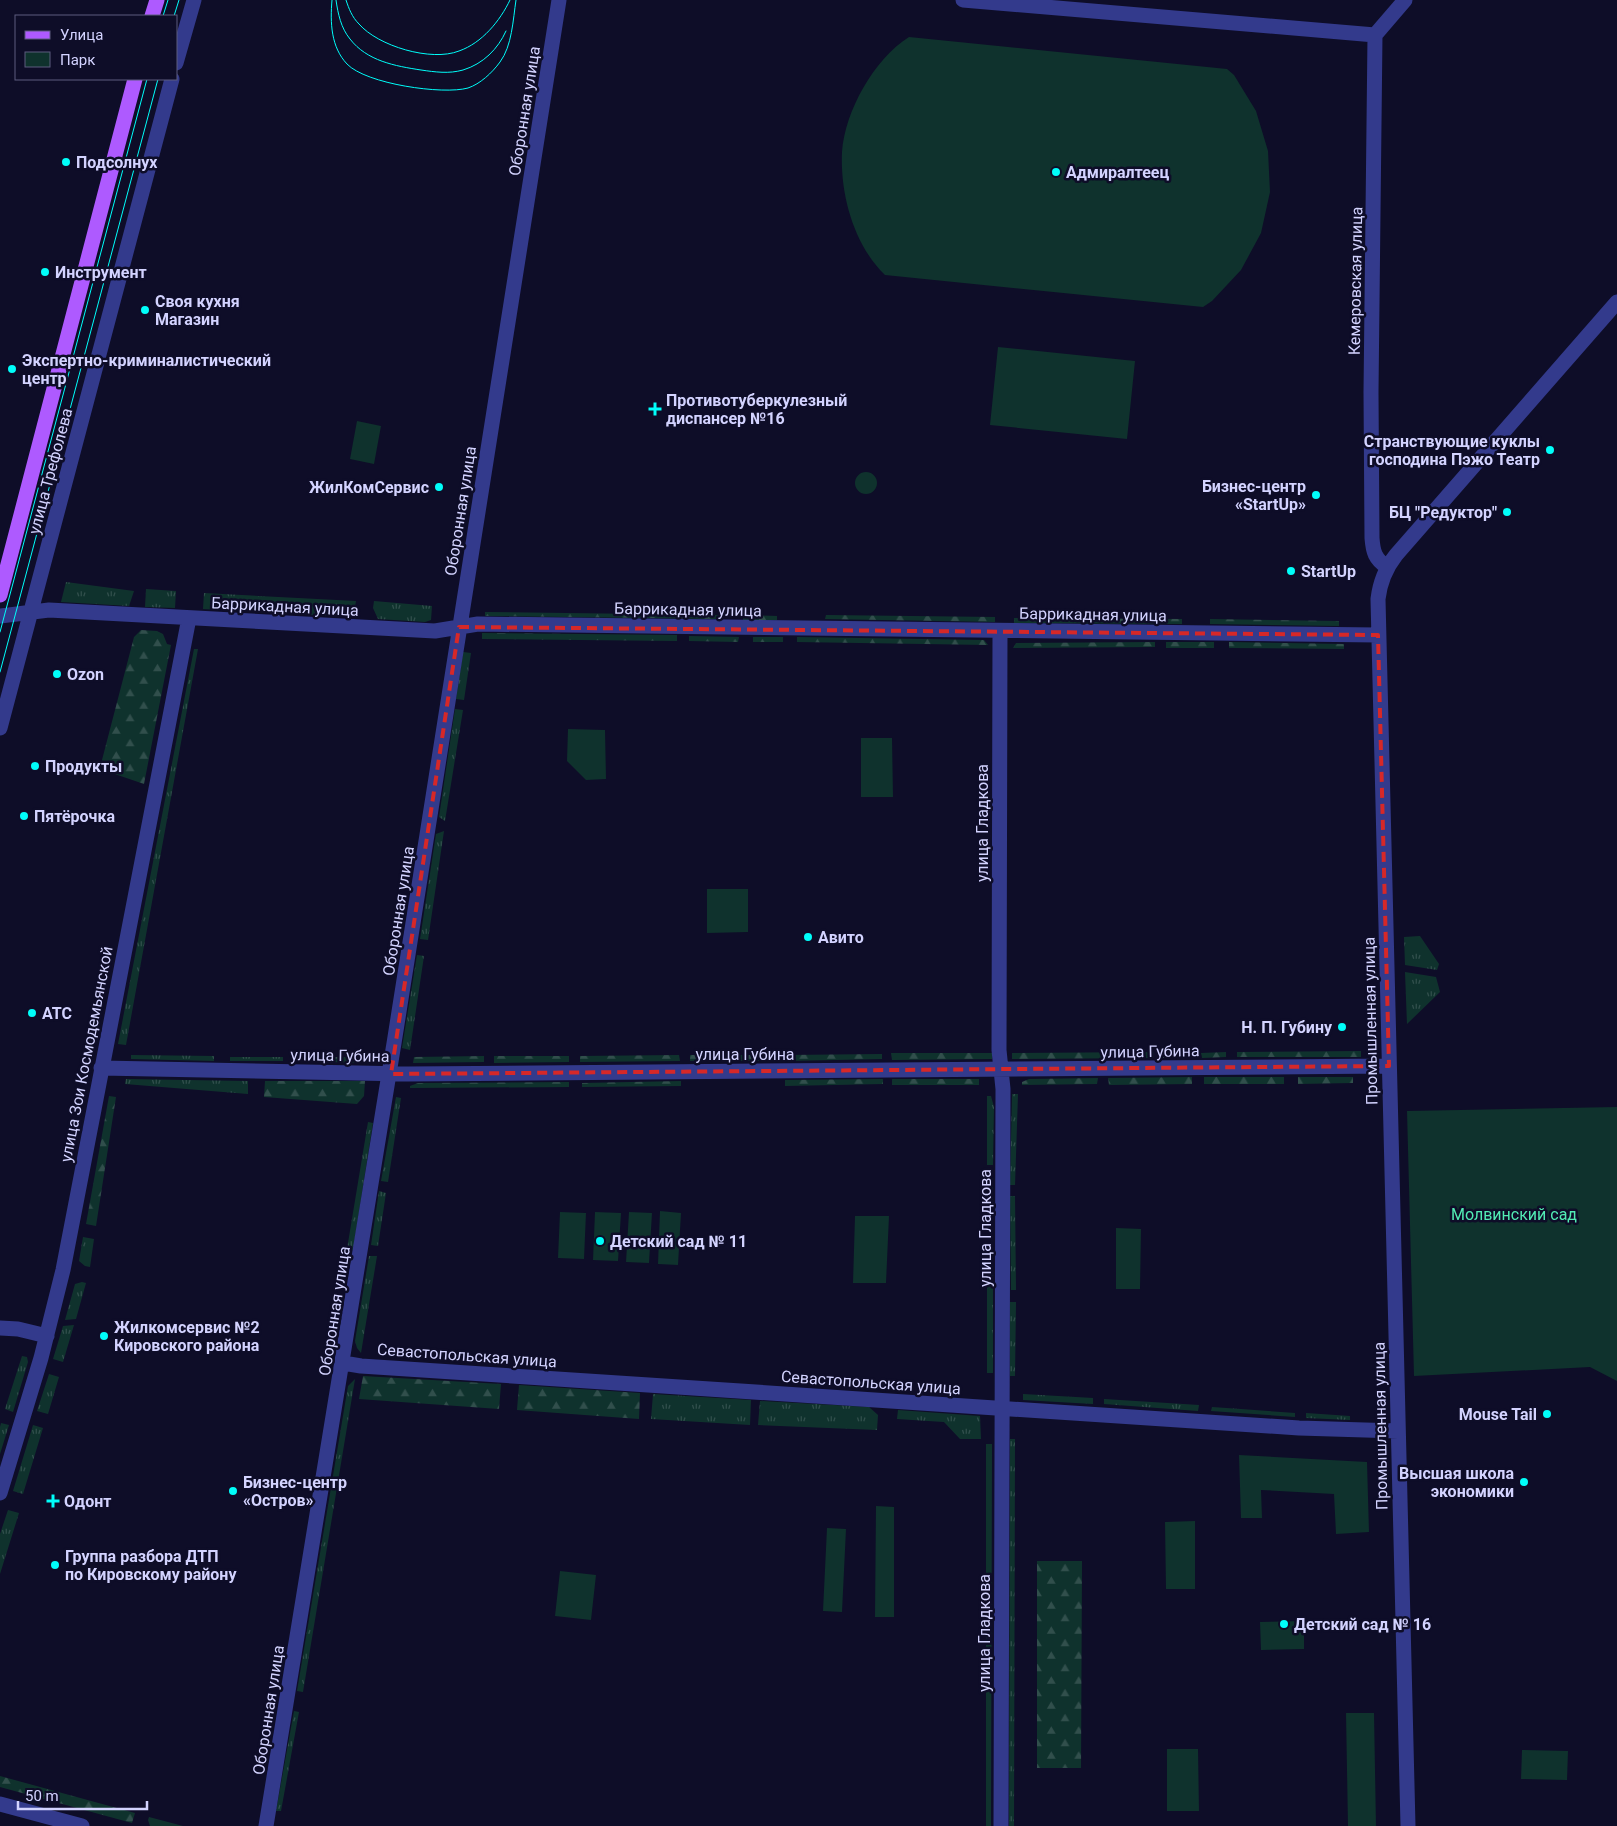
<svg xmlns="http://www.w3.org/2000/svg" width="1617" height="1826" viewBox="0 0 1617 1826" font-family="Roboto,sans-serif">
	<defs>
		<pattern id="grass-tufts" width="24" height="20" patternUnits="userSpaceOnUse" patternTransform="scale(1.25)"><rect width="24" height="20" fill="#0f322d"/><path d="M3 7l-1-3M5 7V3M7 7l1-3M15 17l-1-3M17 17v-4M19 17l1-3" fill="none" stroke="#314f4c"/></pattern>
		<pattern id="forest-firs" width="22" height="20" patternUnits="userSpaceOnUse" patternTransform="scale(1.25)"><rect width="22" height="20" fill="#0f322d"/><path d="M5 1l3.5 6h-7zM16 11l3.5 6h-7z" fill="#314f4c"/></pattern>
	</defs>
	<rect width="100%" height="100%" fill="#0e0d28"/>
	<path fill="url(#grass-tufts)" d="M66,582l68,9 -5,15 -68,-4z
		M146,589l30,2 -1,17 -30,-1z
		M204,593l152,8 -1,6 -8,10 -144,-8z
		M374,601l58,5 -1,14 -6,2 -47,-3 -5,-11z
		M194,649h4l-72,396 -8,-1z
		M463,652l8,1 -7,47 -8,-1z
		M455,709l8,1 -18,111 -6,-4z
		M444,831l-16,109 -8,-1 16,-105z
		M1420,936l19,28 -2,6 -32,-5 -1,-28z
		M417,955l7,1 -14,94 -8,-2z
		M1405,972l31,5 4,15 -33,32z
		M131,1055l83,1v5l-83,-2z
		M230,1057h53v4h-53z
		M126,1079l122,2v13l-123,-10z
		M1012,1094h6l-3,91h-5z
		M987,1096h4l3,11 -1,58h-6z
		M396,1097l5,1 -13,84 -7,-1z
		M368,1122l5,1 -20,127 -6,-1z
		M987,1178h6v36h-6z
		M379,1191l7,2 -8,53 -7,-1z
		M1010,1196h5l1,94h-5z
		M83,1237l11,2 -4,28 -5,-1 -6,-5z
		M987,1251h6v122h-6z
		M369,1256h8l-16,97 -4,-5 -2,-7z
		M82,1282l4,1 -10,36 -11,1 10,-36z
		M1010,1302h6l-1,74h-5z
		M74,1325l-11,37 -10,-3 10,-33z
		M22,1356l5,1 1,5 -15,50 -8,-3z
		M49,1374l10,3 -11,37 -11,-3z
		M355,1379l-52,313 -6,-1 51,-305z
		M653,1394l98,6 -1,25 -99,-6z
		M1023,1394l70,4v6l-70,-4z
		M1104,1399l95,6 -1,6 -94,-7z
		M760,1401l109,6 9,8 -1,15 -119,-5z
		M1212,1407l83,6v4l-84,-6z
		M898,1410l82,6 1,23h-21l-16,-17 -47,-3z
		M1306,1413l44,3v4l-44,-2z
		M1,1423l8,2 -9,29v-27z
		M33,1425l10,3 -20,66 -10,-3z
		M1010,1439h5l-1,387h-5z
		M986,1444h6l-1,382h-5z
		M8,1510l11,3 -19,61v-40z
		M294,1711l5,1 -18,99h-5z
		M149,1817l34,9h-33l-2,-6z"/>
	<path fill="url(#forest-firs)" d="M485,612l235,3v4l-235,-3z
		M743,615l34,1v4h-34z
		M826,615l169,2v5l-170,-3z
		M1014,618l168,1v5l-168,-1z
		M1210,619l129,2v5l-129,-2z
		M141,630l16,1 6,3 4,10 4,1 -27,139 -41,-14 -1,-10 32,-123z
		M482,633l195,2v6l-195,-2z
		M689,636l50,1 -1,5 -49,-1z
		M753,637h30v5h-30z
		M797,637l187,3 4,5 -191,-3z
		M1155,642v5l-142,1 3,-5z
		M1166,642h48v6h-48z
		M1229,642l115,2v5l-115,-1z
		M1361,1051v6h-124v-5z
		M1154,1052v6l-142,1v-6z
		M1192,1052v6h-29v-5z
		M1226,1052v5l-24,1 -1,-5z
		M891,1053h101v6l-100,1z
		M882,1054v5l-96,2v-6z
		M679,1055l1,6 -100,1v-6z
		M690,1055h85v6h-85z
		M484,1056v6l-71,1 1,-6z
		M494,1056h75v6l-75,1z
		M293,1057h75l-1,6 -74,-2z
		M1192,1077v7l-83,1 -1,-7z
		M1204,1077h80v7h-80z
		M1298,1077h55v6l-55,1z
		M1098,1078l-1,6 -75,1v-3l7,-3z
		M883,1079v5l-98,2v-6z
		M892,1079h87v6h-87z
		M265,1081h100l-1,15 -7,8 -93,-7z
		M681,1081v5l-99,1v-4z
		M569,1082v5l-159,1v-2l8,-3z
		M109,1096l7,1 -20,129 -10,-2z
		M363,1376l138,8 -2,25 -140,-10z
		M519,1385l121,8 -1,26 -122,-9z
		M1037,1561h45l-1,207h-44z
		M0,1776l135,37 -3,10 -132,-36z"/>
	<path fill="#0f322d" d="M909,37l318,32 7,6 22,36 12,40 2,41 -9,41 -20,37 -29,31 -9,6 -318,-32c-31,-30 -45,-80 -43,-123 3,-41 32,-93 67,-115z
		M998,347l137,14 -8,78 -137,-14z
		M357,421l24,5 -7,38 -24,-5z
		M855 483a11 11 0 1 1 22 0a11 11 0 1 1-22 0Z
		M568,729l37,1 1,49 -20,1 -19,-19z
		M861,738h31l1,59h-32z
		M707,889h41v43l-41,1z
		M1617,1107v274l-27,-14 -176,9 -7,-265z
		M660,1211l21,2 -3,52 -20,-1z
		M560,1212l26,1 -2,46 -26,-1z
		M595,1212l26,1 -3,48 -25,-1z
		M629,1212l23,1 -3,50 -23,-1z
		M855,1216h34l-3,67h-33z
		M1116,1228l25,1 -1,60h-24z
		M1239,1455l128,7 2,70 -33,2 -2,-40 -73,-4 1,28h-21z
		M876,1506l18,1v110h-19z
		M1195,1521v68h-29l-1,-67z
		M827,1528l19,1 -4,83 -19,-1z
		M560,1571l36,4 -5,45 -36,-4z
		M1304,1621v28l-43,1 -1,-28z
		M1346,1713h28l2,113h-28z
		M1167,1749h31l1,62h-32z
		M1522,1750l46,1 -1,29 -46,-1z"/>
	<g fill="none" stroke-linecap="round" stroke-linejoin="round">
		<path stroke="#333a8c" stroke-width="15" d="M963,0l412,35
			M176,63l18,-63
			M1387,567c-12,-8 -14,-15 -15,-29l-1,-146 4,-357 30,-35
			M0,616l49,-6 386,21 43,-7 900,11
			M1000,631l-1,419 4,39 -2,737
			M0,728l172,-649
			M101,1068l307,6 981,-8
			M0,1328l18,1 29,7
			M343,1363l18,3 938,62 99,3
			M0,1493l41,-135 22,-88 126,-652
			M0,1804l82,22
			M266,1826c102,-608 197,-1217 293,-1826
			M1408,1826l-30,-1227c2,-17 7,-30 18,-44l221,-253"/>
		<path stroke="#ae5aff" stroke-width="15" d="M152,16l5,-16
			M0,595l135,-516"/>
		<path stroke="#00fefa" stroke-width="1" d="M332,0c-2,23 -1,47 15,64 19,20 96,31 121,24 12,-4 24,-15 32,-26 12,-16 13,-42 16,-62
			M336,0c2,14 5,28 14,39 17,22 45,27 71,31 14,2 28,4 42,0 20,-6 35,-21 43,-39
			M346,0c3,9 6,17 13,24 19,22 72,38 100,27 23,-8 41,-30 51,-51
			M163,16l5,-16
			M174,16l5,-16
			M0,632l147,-553
			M0,672l158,-593"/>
	</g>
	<path fill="none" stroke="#d62828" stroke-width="4" stroke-dasharray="10 6" stroke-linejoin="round" d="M459,627l919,8 11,431 -998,8z"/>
	<g fill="#00fefa" stroke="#0e0d28" stroke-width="2">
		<circle cx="66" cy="162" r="5"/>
		<circle cx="1056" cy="172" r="5"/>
		<circle cx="45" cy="272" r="5"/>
		<circle cx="145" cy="310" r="5"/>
		<circle cx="12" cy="369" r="5"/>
		<path d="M652.5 401.5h5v5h5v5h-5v5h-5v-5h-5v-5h5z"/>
		<circle cx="1550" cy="450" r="5"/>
		<circle cx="439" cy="487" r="5"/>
		<circle cx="1316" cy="495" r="5"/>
		<circle cx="1507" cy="512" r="5"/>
		<circle cx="1291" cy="571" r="5"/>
		<circle cx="57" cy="674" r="5"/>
		<circle cx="35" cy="766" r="5"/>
		<circle cx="24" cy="816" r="5"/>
		<circle cx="808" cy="937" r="5"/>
		<circle cx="32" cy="1013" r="5"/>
		<circle cx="1342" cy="1027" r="5"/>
		<circle cx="600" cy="1241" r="5"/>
		<circle cx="104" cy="1336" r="5"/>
		<circle cx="1547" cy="1414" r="5"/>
		<circle cx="1524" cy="1482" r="5"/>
		<circle cx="233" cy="1491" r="5"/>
		<path d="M50.5 1493.5h5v5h5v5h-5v5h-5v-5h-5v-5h5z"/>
		<circle cx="55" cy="1565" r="5"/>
		<circle cx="1284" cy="1624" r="5"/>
	</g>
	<g text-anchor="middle" stroke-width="5" stroke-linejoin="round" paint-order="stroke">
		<g font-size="16" fill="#d3d3ff" stroke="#0e0d28">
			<text transform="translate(524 111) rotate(-81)" y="6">Оборонная улица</text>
			<text transform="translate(1355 281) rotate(-89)" y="6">Кемеровская улица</text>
			<text transform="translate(50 471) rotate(-75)" y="6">улица Трефолева</text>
			<text transform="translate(460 511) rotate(-81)" y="6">Оборонная улица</text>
			<text transform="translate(285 606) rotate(3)" y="6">Баррикадная улица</text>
			<text transform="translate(688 609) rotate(1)" y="6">Баррикадная улица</text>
			<text transform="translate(1093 614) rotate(1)" y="6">Баррикадная улица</text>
			<text transform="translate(982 823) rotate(-90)" y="6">улица Гладкова</text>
			<text transform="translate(398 911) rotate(-81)" y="6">Оборонная улица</text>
			<text transform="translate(1370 1021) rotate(-91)" y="6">Промышленная улица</text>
			<text transform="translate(1150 1051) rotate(-1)" y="6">улица Губина</text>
			<text transform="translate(86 1054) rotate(-79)" y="6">улица Зои Космодемьянской</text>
			<text x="745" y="1060">улица Губина</text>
			<text transform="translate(340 1055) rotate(1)" y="6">улица Губина</text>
			<text transform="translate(985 1228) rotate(-90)" y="6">улица Гладкова</text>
			<text transform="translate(334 1311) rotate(-81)" y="6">Оборонная улица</text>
			<text transform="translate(467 1355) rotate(4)" y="6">Севастопольская улица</text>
			<text transform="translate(871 1382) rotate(4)" y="6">Севастопольская улица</text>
			<text transform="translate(1380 1426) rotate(-91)" y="6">Промышленная улица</text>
			<text transform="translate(984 1633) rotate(-90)" y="6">улица Гладкова</text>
			<text transform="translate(268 1710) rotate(-81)" y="6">Оборонная улица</text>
		</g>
		<g font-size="16" font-weight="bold" fill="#d3d3ff" stroke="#0e0d28" text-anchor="start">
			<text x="76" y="168">Подсолнух</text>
			<text x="1066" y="178">Адмиралтеец</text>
			<text x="55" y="278">Инструмент</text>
			<text x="155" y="307">Своя кухня<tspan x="155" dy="18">Магазин</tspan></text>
			<text x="22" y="366">Экспертно-криминалистический<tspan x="22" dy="18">центр</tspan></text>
			<text x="666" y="406">Противотуберкулезный<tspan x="666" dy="18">диспансер №16</tspan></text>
			<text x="1540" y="447" text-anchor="end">Странствующие куклы<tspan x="1540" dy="18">господина Пэжо Театр</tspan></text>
			<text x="1306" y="492" text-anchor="end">Бизнес-центр<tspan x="1306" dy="18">«StartUp»</tspan></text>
			<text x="429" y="493" text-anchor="end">ЖилКомСервис</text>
			<text x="1497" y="518" text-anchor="end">БЦ "Редуктор"</text>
			<text x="1301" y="577">StartUp</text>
			<text x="67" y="680">Ozon</text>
			<text x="45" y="772">Продукты</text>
			<text x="34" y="822">Пятёрочка</text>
			<text x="818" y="943">Авито</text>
			<text x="42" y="1019">АТС</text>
			<text x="1332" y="1033" text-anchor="end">Н. П. Губину</text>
			<text x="610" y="1247">Детский сад № 11</text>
			<text x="114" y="1333">Жилкомсервис №2<tspan x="114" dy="18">Кировского района</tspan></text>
			<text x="1537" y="1420" text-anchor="end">Mouse Tail</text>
			<text x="1514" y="1479" text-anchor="end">Высшая школа<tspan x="1514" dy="18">экономики</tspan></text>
			<text x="243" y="1488">Бизнес-центр<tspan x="243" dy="18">«Остров»</tspan></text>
			<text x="64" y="1507">Одонт</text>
			<text x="65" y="1562">Группа разбора ДТП<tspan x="65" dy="18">по Кировскому району</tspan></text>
			<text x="1294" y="1630">Детский сад № 16</text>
		</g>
		<g font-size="16" fill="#52ecb4" stroke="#0e0d28">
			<text x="1514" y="1220">Молвинский сад</text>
		</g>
	</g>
	<rect x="15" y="15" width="162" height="65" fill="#0e0d28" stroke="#5d5c7e"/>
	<rect x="25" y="31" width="25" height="8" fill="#ae5aff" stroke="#5d5c7e"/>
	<text x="60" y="40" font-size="15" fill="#d3d3ff">Улица</text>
	<rect x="25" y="52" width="25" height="15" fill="#0f322d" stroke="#5d5c7e"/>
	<text x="60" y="65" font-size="15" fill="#d3d3ff">Парк</text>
	<path d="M18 1801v8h129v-8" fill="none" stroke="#d3d3ff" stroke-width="2.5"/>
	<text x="25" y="1801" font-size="15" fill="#d3d3ff" stroke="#0e0d28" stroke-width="4" paint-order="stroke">50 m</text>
</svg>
